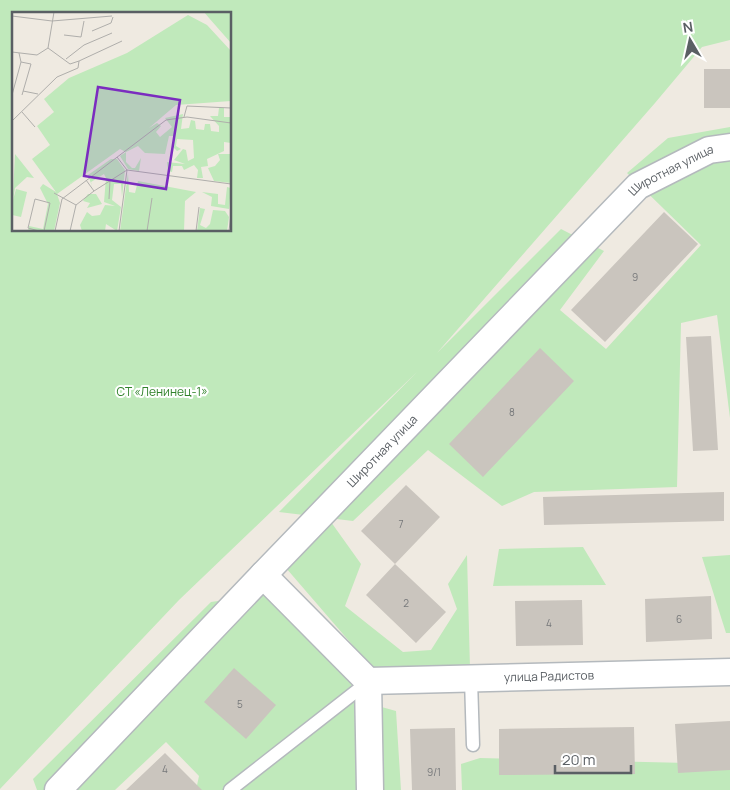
<svg xmlns="http://www.w3.org/2000/svg" width="730" height="790" viewBox="0 0 730 790" font-family="Manrope,sans-serif">
	<rect width="100%" height="100%" fill="#efeae1"/>
	<path fill="#c0e9bb" fill-rule="evenodd" d="M0,0h730v40l-28,7 -47,56 -218,250 124,-124 43,22 -44,59 46,39 95,-104 -74,-72 41,-35 62,-11v291l-13,-103 -36,8 -4,164 -143,5 -32,14 -74,-56 -75,71 -74,-9 138,-140 -238,228 -179,189zM14,14h216v216h-216z
		M331,522l30,42 -16,42 58,46 28,-2 26,-41 -9,-25 19,-29 3,113 -96,2 -88,-102z
		M583,547l23,38 -113,1 6,-37z
		M730,555v78h-4l-24,-76z
		M267,594l83,85 12,65 -1,46h-165l3,-14 -33,-34 -51,48h-78l-4,-11 178,-177z
		M378,706l18,5 5,79h-21z
		M480,758l250,6v26h-268l-1,-26z"/>
	<path fill="#cac5be" d="M704,69h26v39h-26z
		M664,212l34,32 -93,98 -34,-32z
		M711,336l7,114 -25,1 -7,-114z
		M540,348l34,33 -91,96 -34,-33z
		M406,485l34,32 -45,47 -34,-33z
		M724,492v29l-180,4 -1,-28z
		M395,564l51,48 -30,31 -50,-48z
		M711,596l1,43 -66,3 -1,-43z
		M582,600l1,45 -67,1 -1,-45z
		M234,668l42,37 -30,34 -42,-37z
		M730,721v49l-52,3 -3,-49z
		M634,727l1,47 -136,1v-46z
		M455,728l1,62h-44l-2,-61z
		M165,753l37,37h-76z"/>
	<g fill="none" stroke-linecap="round" stroke-linejoin="round">
		<g stroke="#b4b9bd" stroke-width="15">
			<path id="lane" d="M471,679l2,66
				M230,790l138,-108"/>
		</g>
		<g stroke="#b4b9bd" stroke-width="29">
			<g id="street">
				<path d="M263,575l105,106"/>
				<path id="s1" d="M368,681l362,-9"/>
				<path d="M368,681l2,109"/>
				<path id="s2" d="M58,790l205,-215 375,-389 71,-36 21,-3"/>
			</g>
		</g>
		<use href="#lane" stroke="#fff" stroke-width="12"/>
		<use href="#street" stroke="#fff" stroke-width="26"/>
	</g>
	<g text-anchor="middle" stroke-width="4" stroke-linejoin="round" paint-order="stroke">
		<g font-size="10" fill="#76787a">
			<text x="635" y="281">9</text>
			<text x="512" y="416">8</text>
			<text x="401" y="528">7</text>
			<text x="406" y="607">2</text>
			<text x="679" y="623">6</text>
			<text x="549" y="627">4</text>
			<text x="240" y="708">5</text>
			<text x="165" y="773">4</text>
			<text x="434" y="776">9/1</text>
		</g>
		<g font-size="12" fill="#5a5f64" stroke="#fff">
			<text dy="4" stroke="none"><textPath href="#s2" startOffset="874">Широтная улица</textPath></text>
			<text dy="4" stroke="none"><textPath href="#s2" startOffset="469">Широтная улица</textPath></text>
			<text dy="4" stroke="none"><textPath href="#s1" startOffset="181">улица Радистов</textPath></text>
		</g>
		<g font-size="12" fill="#31822b" stroke="#fff">
			<text x="162" y="396">СТ «Ленинец-1»</text>
		</g>
	</g>
	<g transform="translate(12 12)">
		<rect width="219" height="219" fill="#efeae1"/>
		<path d="M192,0h27v31l-22,-25zM176,3l19,10 24,26v50l-55,4 -27,23 8,-5 4,3 -5,6 4,5 12,-10 -7,-9 18,-4 -2,15 8,-1 2,-8 4,1 1,8 8,1 1,-6h5l1,7 8,1v-6l-9,-10h8l1,-8h5v9h7v26l-7,-1v9l-17,8 1,7 -7,1 2,11h-6l1,-8 -4,-5 -10,5 -2,-4h-9l-1,6 -4,-1 -1,-9 18,2 -11,-4 9,-11 3,1 2,11 6,-3 -1,-18 -16,-1 -1,7 5,3 -4,2 -4,-4v-11h-4l-4,18 -20,-1 -7,-7 -12,6v10l6,6h3l6,-10 -2,13 -11,-2 -8,-13 6,-4 -6,-3 -63,45 3,9 -6,28h-26l1,-5 14,3 5,-25 -8,-16 3,-4 13,8 -24,-33 18,-14 -13,-19 17,-14 -10,-13 25,-21 58,-25zM3,142l19,24 -7,-1 -12,11 -2,12 3,-11 11,3 -6,25 -9,-2zM206,142h13v29l-17,-2 -6,-13 7,-2 5,-6zM99,147h6l8,11 -3,27 -1,-13h-7l-2,16 9,7 -4,24 -11,-7 -1,7h-23l-2,-6 7,-13 5,4 8,-1 5,-10 10,1 -11,-4 2,-24 -2,-4 -13,8 1,4 -4,-11zM116,161l1,19 6,1 3,-12 58,11 -11,9 -1,30h-64zM215,175l4,1 -2,21 -18,-3 1,-9 -10,-5 16,2v10l7,1zM76,182h8l6,10 -15,4 3,-5 -7,-2zM188,196l5,1 -5,16 6,3 4,-4 3,-14 12,1 4,6 -2,14h-30z" fill="#c0e9bb"/>
		<path fill="none" stroke="#afaeab" stroke-width="1" d="M0,4l40,5 60,-5M80,19l19,-8 2,-6M52,23l17,2 3,-16M36,36l6,-36M0,40l25,3 11,-7 22,16 9,-3M54,47l18,-14 28,-12M9,50l10,2 -9,31M11,79l15,3M0,83l9,-33 -2,-9M10,100l13,15M172,105l3,-11 44,2M0,109l45,-44 21,-9 1,-7 43,-20M105,145l10,13M115,158l104,14M74,168l8,11 33,-21M42,181l22,12 18,-14M97,187l1,-19M27,219l-11,-3 7,-29 15,4 -6,28M43,219l7,-32 104,-79 21,-3 44,6M58,219l6,-26M107,219l8,-61M135,219l5,-33M184,219l3,-24M217,219l2,-17"/>
		<path fill="#7b2cbf" fill-opacity="0.15" stroke="#7b2cbf" stroke-width="2.5" d="M86,75l82,13 -14,89 -82,-13z"/>
		<rect width="219" height="219" fill="none" stroke="#5a5f64" stroke-width="2.5"/>
	</g>
	<g transform="translate(690 40) rotate(351)" stroke="#ffffff" stroke-width="4" paint-order="stroke">
	<path d="M0-4L9 19L0 12L-9 19Z" fill="#5a5f64"/>
	<text y="-8" font-size="14" font-weight="bold" text-anchor="middle" fill="#5a5f64">N</text>
	</g>
	<path d="M555 765v8h76v-8" fill="none" stroke="#5a5f64" stroke-width="2.5"/>
	<text x="562" y="765" font-size="15" fill="#5a5f64" stroke="#ffffff" stroke-width="4" paint-order="stroke">20 m</text>
</svg>
